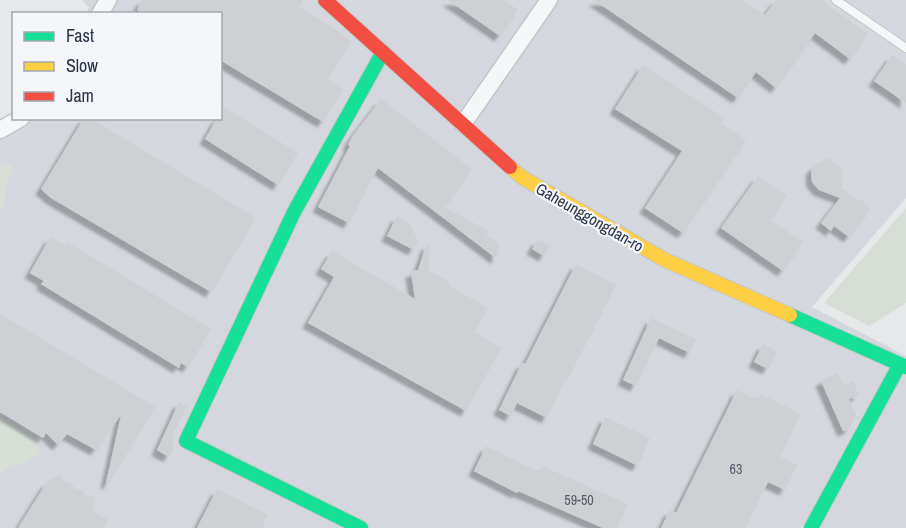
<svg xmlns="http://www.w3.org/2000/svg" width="906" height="528" viewBox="0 0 906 528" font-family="'Archivo Narrow',sans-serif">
	<defs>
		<filter id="shadow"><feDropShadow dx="-5.5" dy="5.5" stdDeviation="1.5" flood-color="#0004"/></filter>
	</defs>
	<rect width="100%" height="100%" fill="#e6e8ea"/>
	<path fill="#d4d7dd" d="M82,0h824v198l-94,109 94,49v172h-906v-404l13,-6h207v-104l-134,-1 3,-6z"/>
	<path fill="#d6ded6" d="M3,164l10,2 -8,23v14l-5,10v-47z
		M906,208v95l-37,23 -45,-23z
		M0,417l37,23 3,13 -13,8 -22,8 -5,6z"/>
	<path fill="#ced0d3" filter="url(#shadow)" d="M142,0h161l-4,7 38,23 14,12 -23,37 15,11 -20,32 -103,-62v-46h-77l-6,-4z
		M448,0h56l14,10 -18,26z
		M594,0h148l23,15 11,-15h45l47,34 -18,25 -35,-26 -39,55 -20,-16 -18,26z
		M892,55l14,9v39l-32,-22z
		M643,65l68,44 13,10 -3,4 25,17 -63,93 -38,-25 37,-57 -67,-42z
		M381,99l91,70 -28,38 45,24 -3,5 11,6 2,4 -2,13 -119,-91 -29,55 -31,-16 32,-61 -2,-1 4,-8z
		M224,107l74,46 -20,32 -73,-46 12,-21h3v-5z
		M84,118h6l166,100 -45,74 -160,-94 -10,-9z
		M827,158l14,10 2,10 -2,10 18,13 2,-2 9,10 -21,28 -15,-11 -3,5 -10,-8 19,-25 -21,-8 -7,-8 -1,-10 2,-5z
		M758,176l29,20 -17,24 33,22 -20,29 -62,-43z
		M397,216l13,7 8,18 -4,9 -27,-14z
		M50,237l15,8 2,-3 144,87 -23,38 -7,-4 -2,5 -138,-84 3,-3 -14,-8z
		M538,239l12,7 -6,10 -12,-7z
		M427,244h2v27l21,11 -2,3 40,23 -14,24 27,16 -35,63 -158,-88 26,-46 -13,-8 11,-18 83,48 -4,-27 7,-2z
		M576,264l40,21 -45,88 -2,-1 -22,46 -30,-15 -6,13 -12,-6 23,-47 3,1z
		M0,314l155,93 -47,77 -2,-1 15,-68 -25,35 -29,-16 -9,11 -12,-12 -3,5 -43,-26z
		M651,318l45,21 -6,14 -31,-15 -23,48 -13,-6z
		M763,344l14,8 -9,17 -14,-7z
		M837,373l7,12 9,-4 6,14 -10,4 7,16 -7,14 -6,2 -22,-50z
		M737,390l20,10 3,-6 41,20 -21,43 17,8 -12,25 -17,-8 -23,46h-84l9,-18 6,3z
		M179,402l8,4 -14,29 -1,7 2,5 -5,10 -12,-7z
		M605,417l45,21 -12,28 -45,-22z
		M486,446l54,27 2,-7 86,38 -11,24h-14l-85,-37 -1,2 -43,-22z
		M59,474l5,7 7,2 4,6 8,1 3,6 10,1 -4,13 16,10 -5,8h-85l29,-46 2,1z
		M217,489l51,26 -6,13h-65z"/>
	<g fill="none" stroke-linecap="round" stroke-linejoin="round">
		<g stroke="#c4c6c8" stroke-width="10">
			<path id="lane" d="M836,0l70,48"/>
		</g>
		<g stroke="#c4c6c8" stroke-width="19">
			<path id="street" d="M100,14l8,-14
				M463,124l86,-124
				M0,130l21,-12"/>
		</g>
		<g stroke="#c4c6c8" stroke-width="16">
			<path id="fast" d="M790,315l116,52
				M361,528l-175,-87 108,-229 89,-160
				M811,528l89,-164"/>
		</g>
		<g stroke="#c4c6c8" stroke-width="16">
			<path id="slow" d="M510,167l13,11 142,82 125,55"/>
		</g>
		<g stroke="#c4c6c8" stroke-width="16">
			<path id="jam" d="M325,0l185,167"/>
		</g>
		<use href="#lane" stroke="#f5f6f7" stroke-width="8"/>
		<use href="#street" stroke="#f5f6f7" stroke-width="16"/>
		<use href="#fast" stroke="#16e098" stroke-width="14"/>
		<use href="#slow" stroke="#ffcf43" stroke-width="14"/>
		<use href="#jam" stroke="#f24e42" stroke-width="14"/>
	</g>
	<g text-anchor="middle" stroke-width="4.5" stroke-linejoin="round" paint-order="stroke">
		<g font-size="14" fill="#545c69">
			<text x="736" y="474">63</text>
			<text x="579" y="505">59-50</text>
		</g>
		<g font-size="16" fill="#2b3445" stroke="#f4f6f9">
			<text transform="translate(590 217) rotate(30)" y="6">Gaheunggongdan-ro</text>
		</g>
	</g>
	<rect x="12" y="12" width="210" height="108" fill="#f4f6f9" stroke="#a4a8b1" stroke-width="1.5"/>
	<rect x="24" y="32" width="30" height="9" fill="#16e098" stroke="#a4a8b1" stroke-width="1.5"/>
	<text x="66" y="42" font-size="18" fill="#2b3445">Fast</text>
	<rect x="24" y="62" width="30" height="9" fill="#ffcf43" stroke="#a4a8b1" stroke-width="1.5"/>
	<text x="66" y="72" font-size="18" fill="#2b3445">Slow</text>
	<rect x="24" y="92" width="30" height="9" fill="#f24e42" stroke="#a4a8b1" stroke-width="1.5"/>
	<text x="66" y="102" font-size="18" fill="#2b3445">Jam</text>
</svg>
